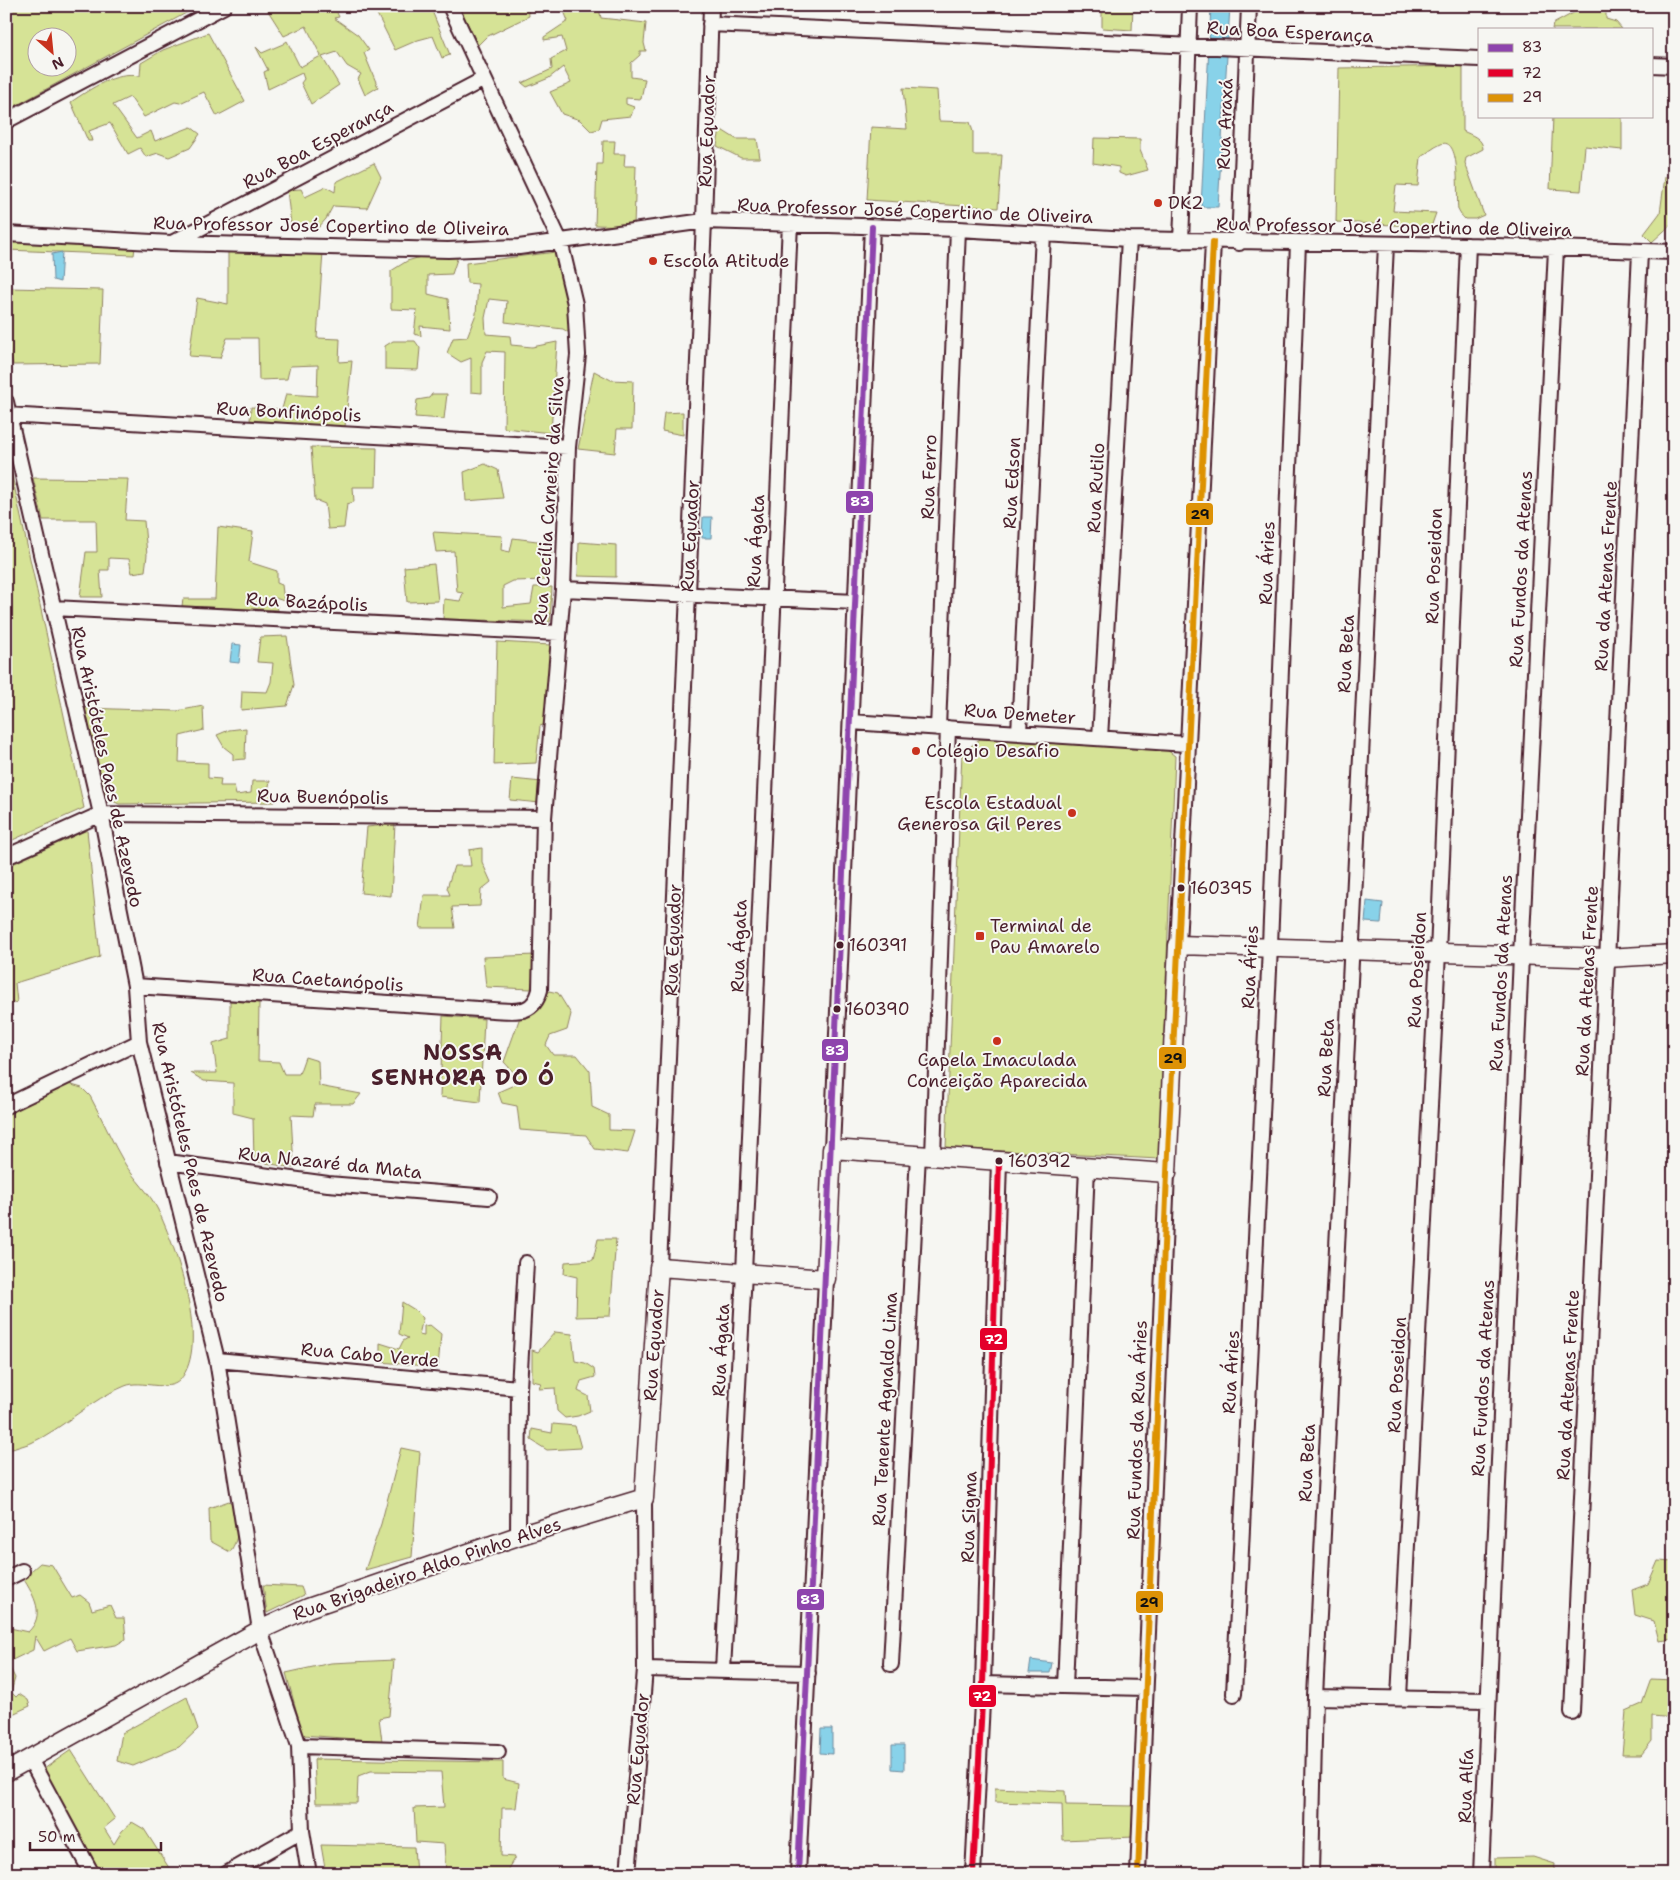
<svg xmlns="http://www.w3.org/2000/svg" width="1680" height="1880" viewBox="0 0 1680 1880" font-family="'Shantell Sans',sans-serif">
	<rect width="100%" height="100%" fill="#f6f6f2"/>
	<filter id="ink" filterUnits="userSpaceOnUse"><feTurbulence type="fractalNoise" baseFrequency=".02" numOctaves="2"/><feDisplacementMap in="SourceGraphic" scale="10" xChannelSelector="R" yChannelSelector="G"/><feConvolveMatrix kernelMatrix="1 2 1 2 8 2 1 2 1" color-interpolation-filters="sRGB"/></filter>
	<g filter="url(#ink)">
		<path fill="#d6e396" stroke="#908160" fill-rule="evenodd" d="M6,6h193l-193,105zM38,38h30v30h-30z
			M265,6h69l5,11 -5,1 24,17 11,15 -5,3 14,34 -13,8 -7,-16 3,-5 -14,-8 -10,-14 -15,5 17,28 -28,19 -10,-21 3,-4 -2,-6 -34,16 -4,-17 4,-2 -12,-23 6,6 21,-9 4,-3 13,26 21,-11 -15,-30 -22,10z
			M373,6h57l20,49 -8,3 -9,-22 -15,4 -23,10z
			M459,6h69l1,10 -43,21 -8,8z
			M562,6l37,2 2,10 45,5 -2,20 2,8h-6v4l-9,8v14l14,2 -4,20 -15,-1v6l8,3 -3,9 -29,3 -3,10 -8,2 -11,-11 -18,-6 -12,-22 21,-9 -8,-16 -14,11 -22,9 -5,-4 30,-14 -1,-10 15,-8 -4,-14 -18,3v-3l24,-16z
			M1102,6h31l-1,24 -30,-2z
			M1579,6h27v13l10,3 6,7h-70l1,-5 24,-13z
			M208,33l37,68 -28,15 -13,-24 -24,11 -5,-1 -31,15 -14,-20 -17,8 24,33 14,-7 4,10 36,-14 9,7 -10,14 -21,9 -11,-4 -12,4 -6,-9 -12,6 -18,-31 -21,8 3,10h-4l-17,-39c21,-14 43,-30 69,-26l1,-13 22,-13z
			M1463,66v65c8,4 20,7 20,18l-17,9 -1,5 19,52 -9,4h-10c-3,-3 -6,-6 -7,-10 -2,-11 4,-73 -17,-65 -7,3 -14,9 -20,13l-3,29 -22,-1 -3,26 43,2 -5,14 -95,-5 3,-154z
			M903,88l34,2 2,31 31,1 3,10v23h29l-4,53 -131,-8 4,-73 36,2z
			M1553,116h69v34l-37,-4 -4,45 -31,-2z
			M720,129l16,10h21l3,19h-19l-24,-12z
			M1094,138l46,1v11l8,20 -22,6 -7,-3v-6l-26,-4z
			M603,141h12l-1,13h11l-1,12h12l-2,60 -39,-1 2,-61h5z
			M374,163l7,14 -14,31 -34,-2 -7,13 -8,9 -27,-3 -4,-35 14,-1 4,8 21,-10 9,5 1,-10z
			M1674,176v46l-22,20 -8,-8 16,-21 5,-36z
			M6,240l129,7 -1,8 -128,-5z
			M228,251l95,1 -6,86 23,1 -1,23 13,-1 -7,66 -95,-7 1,-13 31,2 4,-15 31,2 1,-31 -28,1 -3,13 -28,1 -1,-42h-31l-7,20 -31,-2 8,-58 31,6z
			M556,252l11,37 4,45 -8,-5 -58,-7 2,-21 -18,-2 -4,19 1,16 24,2 1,9 21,2 25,-5 -6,91 -47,-5 1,-76 -18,-1 -5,11v31l-11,-1v-34l-10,4 -14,-9 6,-15 14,-1 9,-23 2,-30 -11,-1 -1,-20z
			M424,256h34l-6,18 -24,1v19l20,5 2,30 -30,-3 1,10 -7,-2 3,-24 -26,-1v-38l16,-10z
			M6,288l97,2 -3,74 -87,1 -7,-27z
			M393,341h22l5,7 -2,22 -33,-1v-23z
			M594,371l17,9 22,1 -1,48h-15l-2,24 -37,-4z
			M432,394h15l-3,25 -29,-2 2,-17 12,-2z
			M683,412v23l-21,-4 2,-18z
			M311,447l66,1 -1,39h-23l1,15 -7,2 -3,24 -16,1 -3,-25 -10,-4z
			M6,448l78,360 -78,35z
			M485,464l13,6 5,28 -37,3 -2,-29z
			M33,478l95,1 -3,41 19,1 3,34 -2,16 -13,2 -3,-14 -20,-1v12h-9l2,27h-22l6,-45h11l-1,-32h-53z
			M218,527l35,5 -4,30 28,9v12l5,2 2,16 -9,-3 3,12 -96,-4 1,-7h32z
			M433,532l69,4 -1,14 9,2 3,-14 40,5 -5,37 -35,1 -10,5v21l28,-3 3,-17h18l-2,35 -107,-3 1,-20 16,2 3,-8 -6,-1 -3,-41 -18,1z
			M579,542l37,3v32l-38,-1z
			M434,564l4,37 -31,1 -3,-35z
			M287,636l7,49 -7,21 -46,4 1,-19 25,1 4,-10 2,-19 -16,-1 3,-25z
			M497,642l54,3 -2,78 -9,3 -4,37 -42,2z
			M203,706l1,24 -24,6 -1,26 29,1v15l13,1 -1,7h14l2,9 15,-2 1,-12h18l-2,10 5,3 1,8 -155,2 -15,-7 -21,-89 94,3z
			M246,728l-1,31 -12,1v-6l-9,-7 -7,-12 12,-5z
			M980,739l187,11 8,6 -16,403 -213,-11 16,-395z
			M512,779l30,3 -2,21 -30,-3z
			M395,824l-4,72 -30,-3 6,-66z
			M87,830l13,127 -85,26 2,19 -11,3v-138z
			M482,848v14l9,20 -10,8 -1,16 -28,1 3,21h-35l4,-33h26l-3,-7 7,-22h17l-2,-16z
			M536,955l-5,34 -45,-2 -3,-30z
			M549,991l9,2 13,21 -4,16 -17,6 -4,9 7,10h24l13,16 2,36 17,8v15l26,1 -7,22 -33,-4 -9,-14 -66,-5 -3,-24 -15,-3 -4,-11 16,-7 5,-7 -15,-16 16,-45c16,-4 21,-11 29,-26z
			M230,1001l29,2 -1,58 21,1 5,12h15l6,-17 13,4 1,25 42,8 -8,10h-38l-2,12 -22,-1 3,53 -40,-7 -1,-43 -20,-5v-30l-29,-2 -13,-8h26l-4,-29 17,-5z
			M443,1016l41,3 -4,83 -40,-5z
			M58,1081l24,7 8,8c12,22 22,46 35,68 9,15 25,29 33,46 18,38 53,134 22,170 -12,13 -39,-1 -55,6 -34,13 -61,42 -94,57 -8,3 -17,5 -25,8v-273l7,-11 -7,-16v-39z
			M598,1239h18l-6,77 -34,1 1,-40 -13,-3 1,-12 28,-2z
			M402,1302l13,8 8,8 -4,17 5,1v-10l6,-1 11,9 -3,33 -58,-5v-19l19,6 4,-8 5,-3 -9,-4z
			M555,1332l17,2 3,27 10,2 9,6 1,8 -14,4 -3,10 10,5 2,15 -12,5 -13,2 -8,-7 -2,-23 -16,1 2,-6 -9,-2v-31l6,2z
			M553,1424l22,2 6,22 -34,2 -16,-10 1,-11 20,4z
			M401,1448l19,4 -8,105 -47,13 16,-46z
			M229,1501l7,6c3,17 4,30 -6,45l-20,-11 -1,-33z
			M1658,1561l16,1v77l-15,2 -5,-20 -19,-6 -3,-25 16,-6z
			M40,1563l12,2 20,33 8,-3 9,7 3,8 18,-5 6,13h8l2,21 -10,6 -39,6 -7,-13 -26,13 -9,-15 -2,14 -27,13v-33l4,-2 18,4c18,-17 6,-36 -5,-54z
			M263,1585l38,2 3,8 -37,18z
			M394,1660l-5,56 -10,2 3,23 -79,-6 -17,-62 45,-10z
			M6,1668h4l5,10 -4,14 5,5 3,-3 9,6 2,6 -24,11z
			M1651,1679l23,1v38l-22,-2v25l-11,14h-19l4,-44 16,-7z
			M187,1697l11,32 -19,18 -46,19 -16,-5 5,-28z
			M71,1750l44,69 -11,9 10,16 8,-13 10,-9 12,7 29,45h-74l-55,-105z
			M314,1759l189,3v17l16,4 -3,25h-14l-1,48 14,1 -10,17h-59l-2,-30 -28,-2 -2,-34 30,-1 -3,-35 -70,-1 -13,5 -1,27h-41z
			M995,1788l70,3 1,14 68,1v31l-71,3 -1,-36 -67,-2z
			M321,1845l93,2 2,27h-90z
			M1533,1857l22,7 -1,10h-60v-16z"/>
		<path fill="#88d2e9" stroke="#6f8a9d" d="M1211,6h19l-12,201h-17z
			M62,252l-2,30 -7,-2 -1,-26z
			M703,517h9l-1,21h-9z
			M232,644l9,1 -2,18 -9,-1z
			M1367,901l16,2 -2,20 -16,-1z
			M1031,1660l21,3 -2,10h-21z
			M821,1729h11v25l-12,-1z
			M892,1745h12v25l-12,-1z"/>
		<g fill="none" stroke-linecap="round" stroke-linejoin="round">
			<g stroke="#4a1f2b" stroke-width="18">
				<path id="minor" d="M710,24l769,35
					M1651,65l23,1
					M6,121l218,-115
					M6,234l165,9 277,7 71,-3 185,-26 254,8 171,10 339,6 206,7
					M1181,241l9,-235
					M172,243l312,-164
					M1239,243l10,-237
					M6,402l95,412 34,172 4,56 78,318 43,270 39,116 3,85 7,43
					M6,415l562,32
					M563,589l293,13
					M53,608l506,25
					M851,722l336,22
					M938,728l20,-499
					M1019,733l24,-499
					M1100,738l29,-499
					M6,857l95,-43 443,4
					M1178,945l35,-703
					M135,986l358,24c22,1 40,6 47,-20l4,-172 19,-229 5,-142 10,-92 -3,-51 -15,-63 -110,-235
					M6,1106l133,-64
					M832,1149l40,-922
					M933,1156l15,-428
					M168,1162l160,22 161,13
					M659,1267l45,-1046 7,-215
					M217,1360l302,28
					M518,1536l1,-148 7,-125
					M6,1579l16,-8
					M891,1664l27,-509
					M645,1669l163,4
					M723,1670l21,-397 46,-1050
					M983,1684l162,4
					M1065,1686l22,-519
					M1234,1694l35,-724 29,-727
					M1315,1697l173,3
					M1399,1697l39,-744 30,-708
					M1572,1712l68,-1460
					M299,1746l199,6
					M30,1759l62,115
					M226,1874l76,-43
					M628,1874l17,-205 -1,-171
					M798,1874l28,-595
					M973,1874l10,-190 16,-523
					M1138,1874l29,-701
					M1311,1874l4,-177 71,-1452
					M1481,1874l40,-918 35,-707"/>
			</g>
			<g stroke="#4a1f2b" stroke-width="21">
				<path id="tertiary" d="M6,1772l254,-142 48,-22 210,-72 126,-38 15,-231 167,12 6,-130 335,24 11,-228 429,13 67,-4"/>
			</g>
			<use href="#minor" stroke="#f6f6f2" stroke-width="14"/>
			<use href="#tertiary" stroke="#f6f6f2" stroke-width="18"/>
			<g stroke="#f6f6f2" stroke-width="10">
				<path id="bus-1" d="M798,1874l74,-1647"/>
			</g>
			<g stroke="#f6f6f2" stroke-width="10">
				<path id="bus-2" d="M973,1874l10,-190 16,-523"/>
			</g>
			<g stroke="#f6f6f2" stroke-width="10">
				<path id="bus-3" d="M1138,1874l29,-701 46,-931"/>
			</g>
			<use href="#bus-1" stroke="#8e44ad" stroke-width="6"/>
			<use href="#bus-2" stroke="#e4002b" stroke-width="6"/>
			<use href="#bus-3" stroke="#dd9206" stroke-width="6"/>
		</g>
	</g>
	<g fill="#c8321e" stroke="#f6f6f2" stroke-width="2">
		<circle cx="1158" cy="203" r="5"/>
		<circle cx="653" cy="261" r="5"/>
		<circle cx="916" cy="751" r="5"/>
		<circle cx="1072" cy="813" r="5"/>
		<rect x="975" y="931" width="10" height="10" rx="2.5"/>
		<circle cx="997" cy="1041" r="5"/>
	</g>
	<g fill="#4a1f2b" stroke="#f6f6f2" stroke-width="2">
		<circle cx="1181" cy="888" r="4.5"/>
		<circle cx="840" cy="945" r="4.5"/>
		<circle cx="837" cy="1009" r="4.5"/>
		<circle cx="999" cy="1161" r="4.5"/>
	</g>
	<g text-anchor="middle" stroke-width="4" stroke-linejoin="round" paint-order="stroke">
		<g font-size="17" fill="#4a1f2b" stroke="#f6f6f2" text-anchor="start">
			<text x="1190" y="894">160395</text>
			<text x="849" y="951">160391</text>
			<text x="846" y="1015">160390</text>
			<text x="1008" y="1167">160392</text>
		</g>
		<g font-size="18" fill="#4a1f2b" stroke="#f6f6f2">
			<text transform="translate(1290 32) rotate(3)" y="6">Rua Boa Esperança</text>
			<text transform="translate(1225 124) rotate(-88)" y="6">Rua Araxá</text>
			<text transform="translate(707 131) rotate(-88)" y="6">Rua Equador</text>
			<text transform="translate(318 145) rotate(-28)" y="6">Rua Boa Esperança</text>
			<text transform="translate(915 211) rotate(2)" y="6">Rua Professor José Copertino de Oliveira</text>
			<text transform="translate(331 226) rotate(1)" y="6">Rua Professor José Copertino de Oliveira</text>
			<text transform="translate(1394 227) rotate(1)" y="6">Rua Professor José Copertino de Oliveira</text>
			<text transform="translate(289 412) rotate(3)" y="6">Rua Bonfinópolis</text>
			<text transform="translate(929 477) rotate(-88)" y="6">Rua Ferro</text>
			<text transform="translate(1012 483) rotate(-87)" y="6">Rua Edson</text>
			<text transform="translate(1096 488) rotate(-87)" y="6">Rua Rutilo</text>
			<text transform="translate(549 501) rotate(-86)" y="6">Rua Cecília Carneiro da Silva</text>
			<text transform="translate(690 536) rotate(-87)" y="6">Rua Equador</text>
			<text transform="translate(756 541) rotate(-87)" y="6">Rua Ágata</text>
			<text transform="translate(1267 563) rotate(-88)" y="6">Rua Áries</text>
			<text transform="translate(1434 566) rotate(-88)" y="6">Rua Poseidon</text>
			<text transform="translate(1521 569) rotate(-87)" y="6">Rua Fundos da Atenas</text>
			<text transform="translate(1606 576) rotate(-87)" y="6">Rua da Atenas Frente</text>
			<text transform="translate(307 602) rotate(3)" y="6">Rua Bazápolis</text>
			<text transform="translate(1346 654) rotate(-87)" y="6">Rua Beta</text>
			<text transform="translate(1020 714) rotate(4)" y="6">Rua Demeter</text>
			<text transform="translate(107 767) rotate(78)" y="6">Rua Aristóteles Paes de Azevedo</text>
			<text transform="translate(323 797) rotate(1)" y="6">Rua Buenópolis</text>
			<text transform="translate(673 940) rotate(-88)" y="6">Rua Equador</text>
			<text transform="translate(739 946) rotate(-88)" y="6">Rua Ágata</text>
			<text transform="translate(1250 967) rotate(-87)" y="6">Rua Áries</text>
			<text transform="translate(1417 970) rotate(-87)" y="6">Rua Poseidon</text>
			<text transform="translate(1501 973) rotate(-87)" y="6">Rua Fundos da Atenas</text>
			<text transform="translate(328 980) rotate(4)" y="6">Rua Caetanópolis</text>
			<text transform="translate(1587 981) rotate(-87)" y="6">Rua da Atenas Frente</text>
			<text transform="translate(1326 1058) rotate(-87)" y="6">Rua Beta</text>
			<text transform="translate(190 1162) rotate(77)" y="6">Rua Aristóteles Paes de Azevedo</text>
			<text transform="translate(330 1163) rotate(6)" y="6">Rua Nazaré da Mata</text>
			<text transform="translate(654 1345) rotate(-86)" y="6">Rua Equador</text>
			<text transform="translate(721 1350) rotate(-87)" y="6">Rua Ágata</text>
			<text transform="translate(370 1355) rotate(5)" y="6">Rua Cabo Verde</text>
			<text transform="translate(1231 1372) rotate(-87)" y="6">Rua Áries</text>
			<text transform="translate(1397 1375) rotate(-87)" y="6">Rua Poseidon</text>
			<text transform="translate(1483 1378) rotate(-87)" y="6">Rua Fundos da Atenas</text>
			<text transform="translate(1568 1385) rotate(-87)" y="6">Rua da Atenas Frente</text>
			<text transform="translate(885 1409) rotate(-87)" y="6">Rua Tenente Agnaldo Lima</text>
			<text transform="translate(1137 1430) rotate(-88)" y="6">Rua Fundos da Rua Áries</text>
			<text transform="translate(1307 1463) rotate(-87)" y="6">Rua Beta</text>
			<text transform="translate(969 1517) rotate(-88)" y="6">Rua Sigma</text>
			<text transform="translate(427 1569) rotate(-19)" y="6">Rua Brigadeiro Aldo Pinho Alves</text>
			<text transform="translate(638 1749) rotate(-85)" y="6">Rua Equador</text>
			<text transform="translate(1466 1786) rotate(-88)" y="6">Rua Alfa</text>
		</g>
		<g font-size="18" fill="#4a1f2b" stroke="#f6f6f2" text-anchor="start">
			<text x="1168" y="209">DK2</text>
			<text x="663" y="267">Escola Atitude</text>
			<text x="926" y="757">Colégio Desafio</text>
			<text x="1062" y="809" text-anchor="end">Escola Estadual<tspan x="1062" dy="21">Generosa Gil Peres</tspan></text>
			<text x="990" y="932">Terminal de<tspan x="990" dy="21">Pau Amarelo</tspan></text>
			<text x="997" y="1066" text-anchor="middle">Capela Imaculada<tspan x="997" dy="21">Conceição Aparecida</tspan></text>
		</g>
		<g font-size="22" font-weight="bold" letter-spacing="1" fill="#4a1f2b" stroke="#f6f6f2">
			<text x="463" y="1060">NOSSA<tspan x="463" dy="25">SENHORA DO Ó</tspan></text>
		</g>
	</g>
	<g stroke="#f6f6f2" stroke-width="2">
		<rect x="845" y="490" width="29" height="24" rx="5" fill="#8e44ad"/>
		<rect x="1185" y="502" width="29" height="24" rx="5" fill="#dd9206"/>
		<rect x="821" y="1038" width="28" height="24" rx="5" fill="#8e44ad"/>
		<rect x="1158" y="1046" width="29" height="24" rx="5" fill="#dd9206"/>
		<rect x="979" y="1327" width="29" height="24" rx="5" fill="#e4002b"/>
		<rect x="796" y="1588" width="29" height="23" rx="5" fill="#8e44ad"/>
		<rect x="1135" y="1590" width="29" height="24" rx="5" fill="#dd9206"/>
		<rect x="968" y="1684" width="29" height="24" rx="5" fill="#e4002b"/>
	</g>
	<g font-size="14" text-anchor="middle" font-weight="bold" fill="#fff">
		<text x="860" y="506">83</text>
		<text x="835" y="1055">83</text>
		<text x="994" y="1344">72</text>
		<text x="810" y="1604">83</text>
		<text x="982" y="1701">72</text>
	</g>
	<g font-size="14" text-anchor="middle" font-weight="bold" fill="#111">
		<text x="1200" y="519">29</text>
		<text x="1173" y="1063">29</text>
		<text x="1149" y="1607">29</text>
	</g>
	<rect width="1680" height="1880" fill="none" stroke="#f6f6f2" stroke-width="25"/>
	<rect x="12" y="12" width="1655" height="1855" fill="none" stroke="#4a1f2b" stroke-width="2" filter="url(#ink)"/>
	<rect x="1478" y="28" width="175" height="90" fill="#f6f6f2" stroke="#b1a0a2"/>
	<rect x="1488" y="44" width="25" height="8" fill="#8e44ad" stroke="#b1a0a2"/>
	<text x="1522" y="52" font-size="15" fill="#4a1f2b">83</text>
	<rect x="1488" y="69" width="25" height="8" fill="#e4002b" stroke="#b1a0a2"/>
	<text x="1522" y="78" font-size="15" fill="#4a1f2b">72</text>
	<rect x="1488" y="94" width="25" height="8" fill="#dd9206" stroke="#b1a0a2"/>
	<text x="1522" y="102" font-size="15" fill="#4a1f2b">29</text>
	<g transform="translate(52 52) rotate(153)"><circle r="24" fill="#f6f6f2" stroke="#b1a0a2"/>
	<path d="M0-4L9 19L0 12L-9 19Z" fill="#c8321e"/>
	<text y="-8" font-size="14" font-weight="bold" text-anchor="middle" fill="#4a1f2b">N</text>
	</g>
	<path d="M30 1842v8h131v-8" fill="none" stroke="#4a1f2b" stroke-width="2.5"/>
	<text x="38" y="1842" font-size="15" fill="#4a1f2b" stroke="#f6f6f2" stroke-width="4" paint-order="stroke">50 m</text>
</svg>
